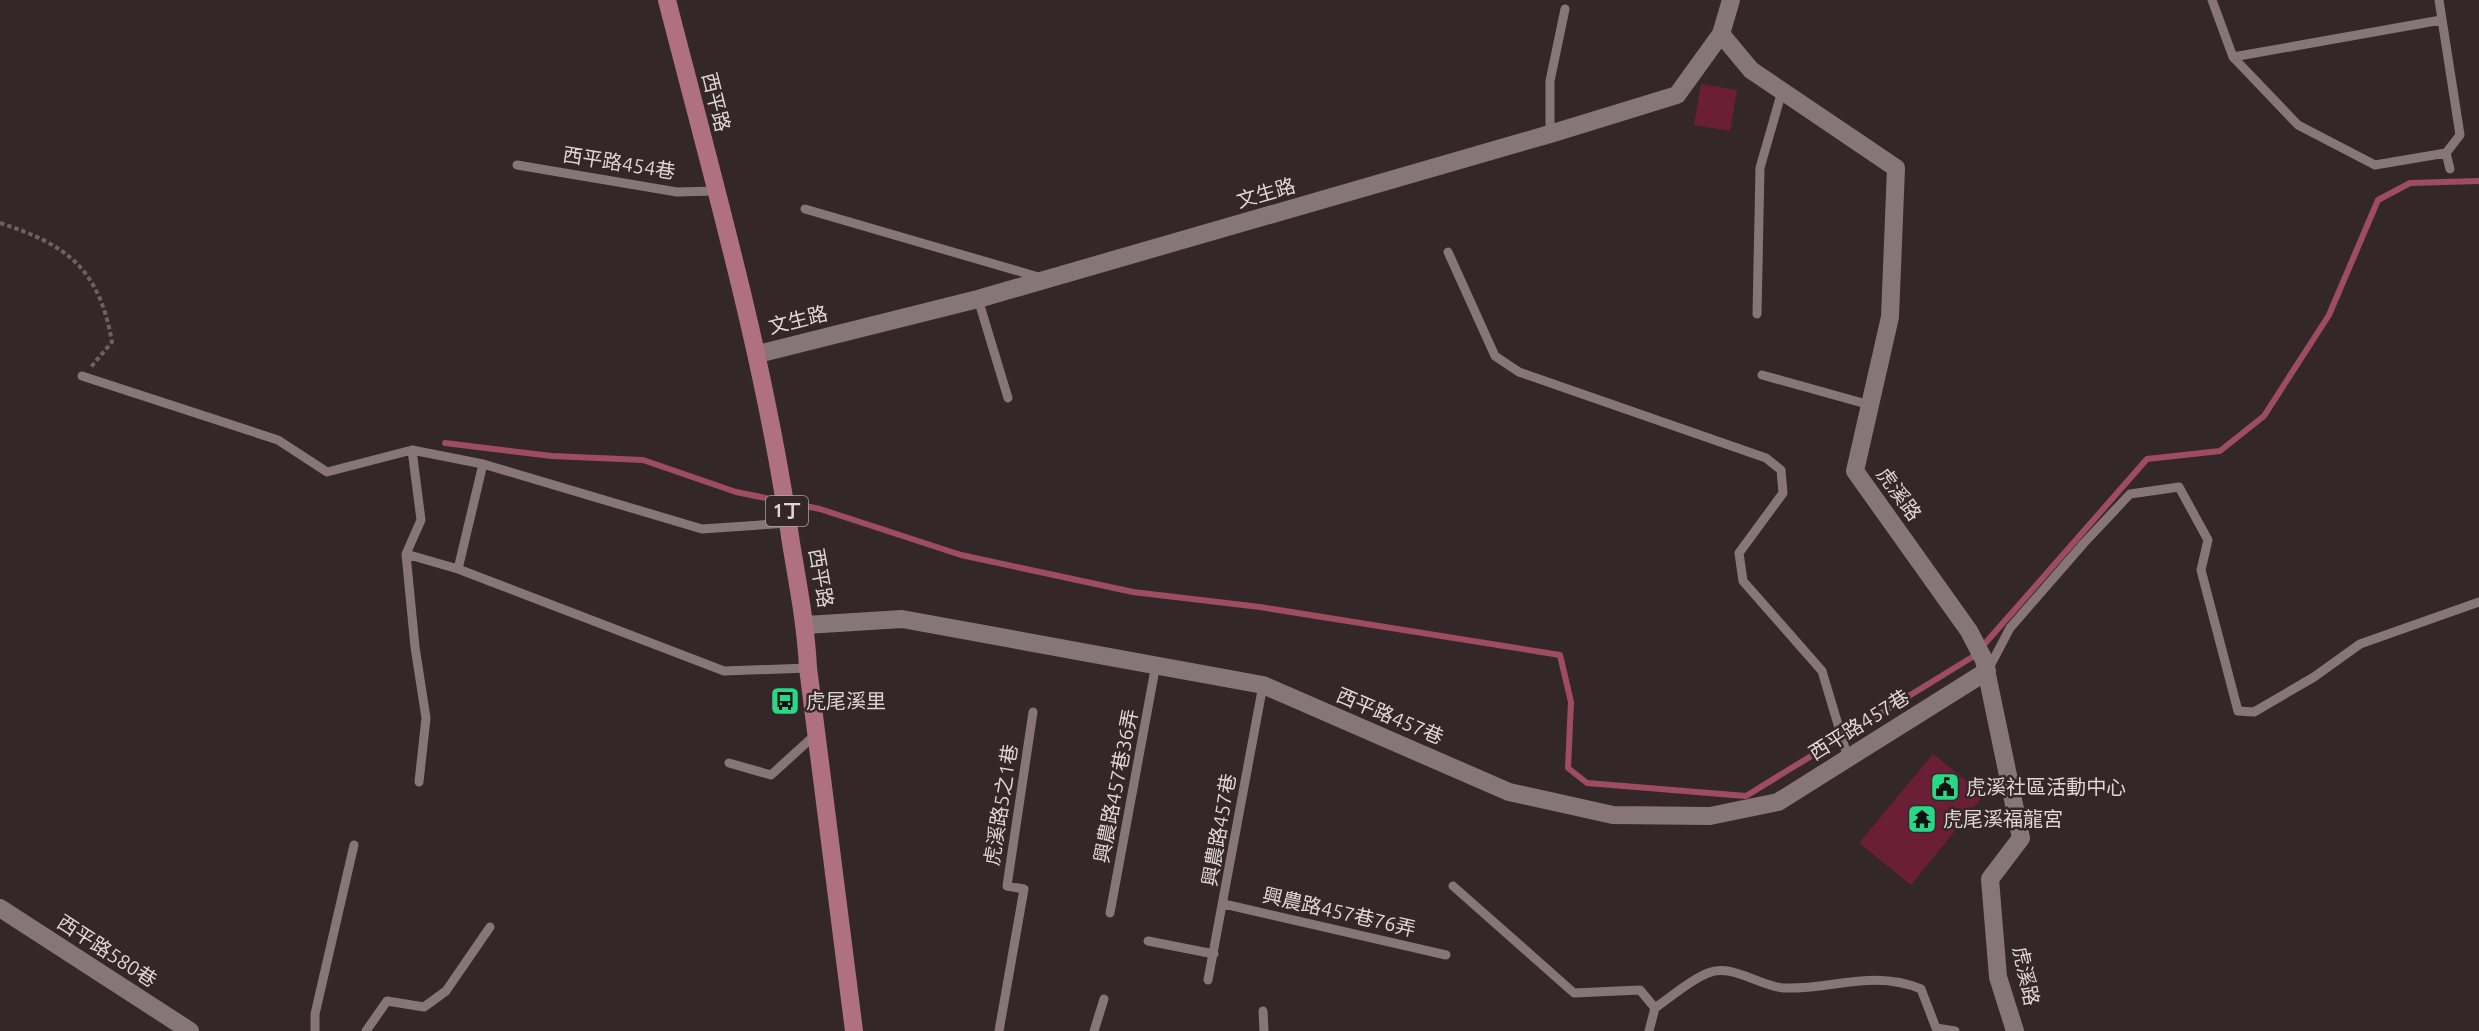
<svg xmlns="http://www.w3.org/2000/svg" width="2479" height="1031" viewBox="0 0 2479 1031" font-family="Ubuntu,'Noto Sans TC',sans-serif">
	<rect width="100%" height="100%" fill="#342729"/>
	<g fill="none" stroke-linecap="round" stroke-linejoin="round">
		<path stroke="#9e4d61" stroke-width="6" d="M445,443l107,13 91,4 93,32 84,17 141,46 172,37 127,15 300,48 11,47 -3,66 19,15 159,13 228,-140 173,-197 73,-8 44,-35 65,-101 49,-115 32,-17 69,-2"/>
	</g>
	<path fill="#6b1f36" d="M1701,84l36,6 -7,41 -36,-6z
		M1933,754l51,41 -73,90 -52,-42z"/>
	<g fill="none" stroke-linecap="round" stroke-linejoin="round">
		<path stroke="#6c6162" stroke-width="4" stroke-dasharray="4.5 3" stroke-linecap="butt" d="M0,223c68,22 99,46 112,119l-21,25"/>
		<path stroke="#867679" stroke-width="9" d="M2212,0l21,57 65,68 77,40 71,-12
			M2439,0l21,135 -14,18 4,16
			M2233,57l208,-37
			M1550,134v-53l15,-72
			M517,165l160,27 38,-1
			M805,209l237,69
			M1448,252l47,104 24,16 247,86 15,12 2,23 -44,60 4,28 79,90 26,87
			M978,299l30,99
			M1757,314l3,-146 22,-77
			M1762,375l108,30
			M82,376l196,64 49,32 85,-22 71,14
			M412,450l9,70 -15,34 52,15
			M789,523l-87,6 -219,-65 -25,105 266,102 84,-3
			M406,554l9,93 11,71 -7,64
			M1989,668l21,-40 74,-85 46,-49 49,-7 29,53 -7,30 37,141 16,1 60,-35 46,-33 119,-42
			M729,763l42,12 45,-41
			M1453,886l121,107 66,-3 15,18
			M1224,904l222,51
			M1110,913l46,-249
			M1148,941l66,13
			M1208,980l55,-295
			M1263,1011l1,20
			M315,1031v-17l39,-169
			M366,1031l21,-30 37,6 22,-16 44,-64
			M999,1031l25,-142 -17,-3 26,-174
			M1094,1031l10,-32
			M1649,1031l6,-23c16,-11 35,-28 53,-35 24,-10 53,14 76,15 46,2 89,-19 137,1l15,39 19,3"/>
		<path stroke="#867679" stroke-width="18" d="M1721,34l30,36 145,98 -6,149 -35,154 114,160 15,29 37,178 -31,41 8,98 17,54
			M758,354l220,-55 572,-165 127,-39 44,-61 10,-34
			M806,625l96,-6 361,66 246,107 104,23 97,1 68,-14 209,-131
			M0,908l190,123"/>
		<path stroke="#af7180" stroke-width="18" d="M667,0c46,180 98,359 124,543 7,42 15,83 17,125l46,363"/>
	</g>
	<defs>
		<g id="bus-square" transform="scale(1.5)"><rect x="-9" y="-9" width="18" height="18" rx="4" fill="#28d885" stroke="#342729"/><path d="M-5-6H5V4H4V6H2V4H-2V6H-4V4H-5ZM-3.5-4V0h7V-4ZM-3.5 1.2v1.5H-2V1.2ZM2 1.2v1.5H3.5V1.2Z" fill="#111"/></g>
		<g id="civic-square" transform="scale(1.5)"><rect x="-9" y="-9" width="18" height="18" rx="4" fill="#28d885" stroke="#342729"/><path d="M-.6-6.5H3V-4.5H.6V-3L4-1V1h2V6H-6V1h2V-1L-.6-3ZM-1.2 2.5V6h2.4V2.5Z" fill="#111"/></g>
		<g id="temple-square" transform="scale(1.5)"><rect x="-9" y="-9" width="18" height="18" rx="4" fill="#28d885" stroke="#342729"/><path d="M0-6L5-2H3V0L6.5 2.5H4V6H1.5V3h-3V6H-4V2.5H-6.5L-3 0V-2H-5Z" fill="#111"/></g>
	</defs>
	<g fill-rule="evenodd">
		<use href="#bus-square" x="785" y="701"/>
		<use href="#civic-square" x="1945" y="787"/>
		<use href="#temple-square" x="1922" y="819"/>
	</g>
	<g text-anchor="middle" stroke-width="5" stroke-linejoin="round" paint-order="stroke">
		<rect fill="#342729" stroke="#aca2a3" stroke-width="1.5" x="766" y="496" width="42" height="30" rx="4.5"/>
		<g font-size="18" font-weight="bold" fill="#dfd6d7">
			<text x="787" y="517">1丁</text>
		</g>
		<g font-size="20" fill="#dfd6d7" stroke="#342729">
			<text transform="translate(716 102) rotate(76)" y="7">西平路</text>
			<text transform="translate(619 163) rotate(9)" y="7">西平路454巷</text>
			<text transform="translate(1266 193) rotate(-16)" y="7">文生路</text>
			<text transform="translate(798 320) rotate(-14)" y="7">文生路</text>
			<text transform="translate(1899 494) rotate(54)" y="7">虎溪路</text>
			<text transform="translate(821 578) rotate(80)" y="7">西平路</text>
			<text transform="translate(1390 716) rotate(23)" y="7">西平路457巷</text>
			<text transform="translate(1859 725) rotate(-32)" y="7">西平路457巷</text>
			<text transform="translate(1116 786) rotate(-79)" y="7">興農路457巷36弄</text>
			<text transform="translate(1001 805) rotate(-81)" y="7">虎溪路5之1巷</text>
			<text transform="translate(1219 830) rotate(-80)" y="7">興農路457巷</text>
			<text transform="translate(1339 912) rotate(13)" y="7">興農路457巷76弄</text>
			<text transform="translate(107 951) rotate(33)" y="7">西平路580巷</text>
			<text transform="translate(2026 976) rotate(78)" y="7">虎溪路</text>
		</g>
		<g font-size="20" fill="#dfd6d7" stroke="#342729" text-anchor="start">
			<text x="806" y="708">虎尾溪里</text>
			<text x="1966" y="794">虎溪社區活動中心</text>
			<text x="1943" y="826">虎尾溪福龍宮</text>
		</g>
	</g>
</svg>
